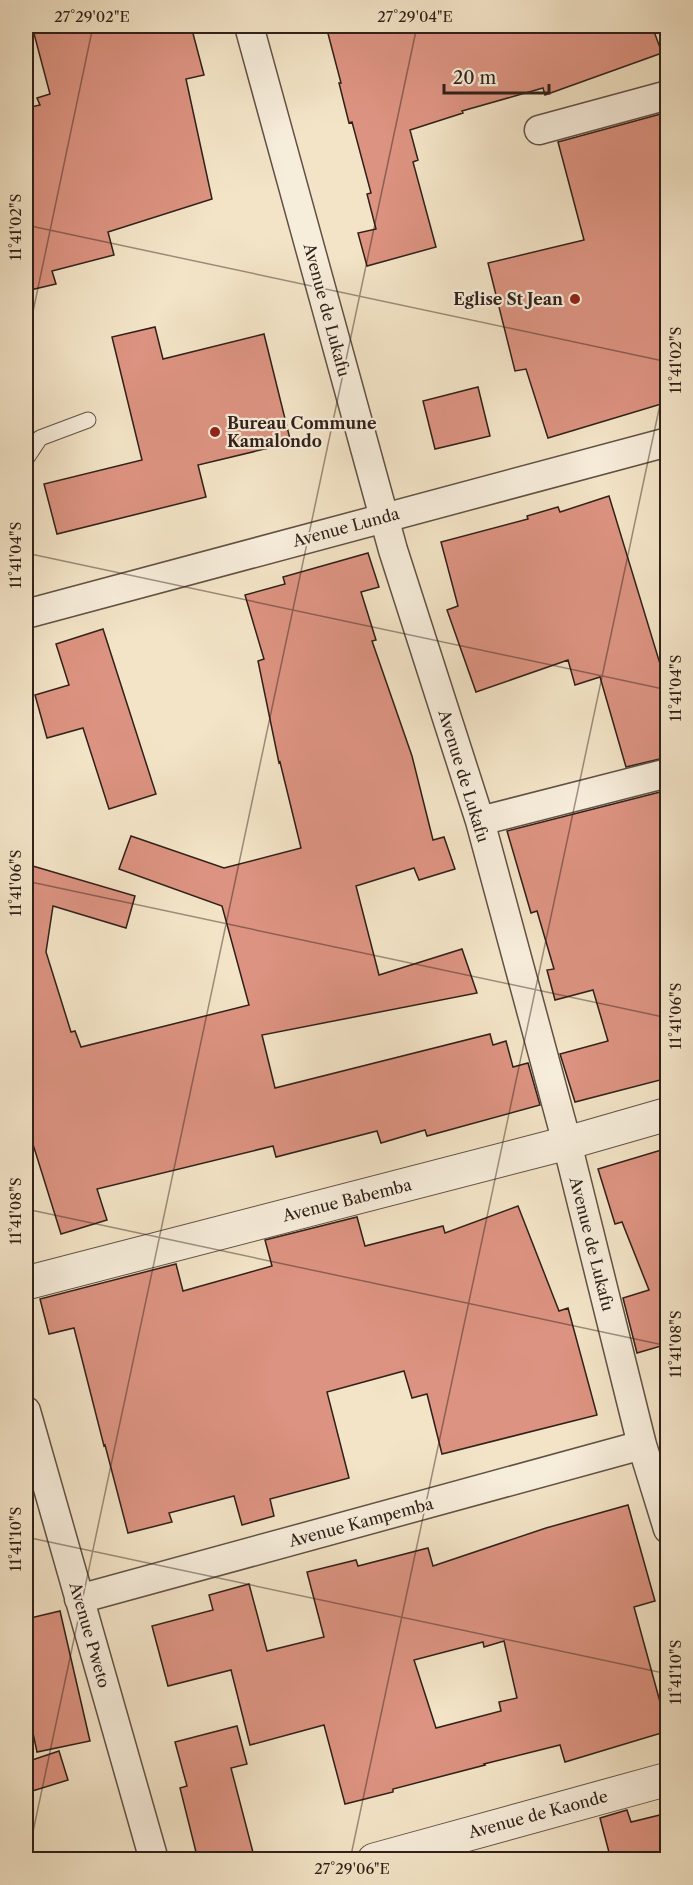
<svg xmlns="http://www.w3.org/2000/svg" width="693" height="1885" viewBox="0 0 693 1885" font-family="'Libre Caslon Text',serif">
	<rect width="100%" height="100%" fill="#f3e4c7"/>
	<filter id="stains"><feTurbulence type="fractalNoise" baseFrequency=".00333" numOctaves="4"/><feColorMatrix values="0 0 0 0 .2 0 0 0 0 .09 0 0 0 0 .02 0 0 0 .5 -.17"/></filter>
	<radialGradient id="worn" r=".72"><stop offset=".6" stop-color="#630" stop-opacity="0"/><stop offset="1" stop-color="#630" stop-opacity=".3"/></radialGradient>
	<path fill="#dc9381" stroke="#302019" stroke-width="1.5" fill-rule="evenodd" d="M32,26h159l13,49 -18,4 26,120 -104,33 6,23 -62,16 4,13 -30,7v-183l14,-3 -3,-7 13,-4z
		M326,26h326l10,27 -117,42 -2,-7 -81,23 1,2 -53,17 8,30 -5,2 23,85 -69,19 -9,-33 18,-4 -9,-35 4,-1 -19,-71 -3,1 -10,-40h2z
		M668,112v290l-120,36 -22,-69 -11,2 -27,-108 96,-23 -26,-98z
		M155,327l8,32 101,-25 26,105 -22,5 1,4 -71,17 8,32 -149,37 -13,-50 98,-24 -30,-123z
		M478,387l12,49 -55,13 -12,-48z
		M609,496l59,194v67l-42,10 -26,-90 -25,8 -7,-25 -92,32 -29,-82 11,-4 -17,-64 87,-23 -1,-3 31,-9 2,5z
		M368,553l11,34 -18,5 15,48 -4,1 40,115 21,84 11,-3 11,32 -36,11 -5,-12 -58,18 23,89 83,-26 15,44 -215,42 13,53 215,-54 3,11 13,-4 7,26 15,-4 12,42 -113,31 -2,-6 -44,13 -4,-12 -101,26 -3,-11 -176,43 10,31 -46,14 -35,-112v-258l109,32 -9,32 -73,-22 -7,46 25,80 4,-1 6,16 168,-42 -27,-99 -103,-37 12,-33 93,32 77,-20 -21,-86 -1,1 -21,-102 6,-2 -19,-64 40,-11 -2,-7z
		M103,629l53,165 -47,15 -26,-81 -36,10 -12,-43 34,-10 -13,-41z
		M668,790v288l-93,24 -15,-48 48,-13 -15,-51 -38,10 -8,-30 7,-1 -17,-58 -6,2 -24,-82z
		M668,1148v196l-31,9 -14,-55 26,-8 -27,-68 -7,2 -17,-55z
		M518,1206l41,105 9,-3 29,107 -155,39 -15,-60 -15,4 -8,-27 -77,21 22,86 -79,21 4,17 -32,9 -8,-29 -65,17 3,9 -44,11 -23,-88 -1,1 -30,-118 -25,6 -9,-35 136,-35 7,27 89,-25 -7,-26 92,-23 8,29 78,-20 2,7z
		M628,1505l27,96 -21,6 34,124 -103,31 -5,-17 -76,19 1,1 -92,24v3l-48,12 -21,-79 -74,20 -19,-75 -63,16 -16,-60 61,-16 -4,-15 40,-11 18,67 57,-14 -17,-65 49,-12 2,6 70,-18 5,18 113,-38zM504,1641l13,57 -18,4 2,9 -65,17 -22,-68 69,-18 1,5z
		M60,1611l30,130 -53,11 -11,-52v-81z
		M237,1726l10,38 -16,4 24,92h-57l-18,-72 7,-2 -12,-44z
		M59,1751l9,29 -42,13v-31z
		M627,1810l4,12 37,-9v47h-57l-11,-42z"/>
	<g fill="none" stroke-linecap="round" stroke-linejoin="round">
		<g stroke="#615144" stroke-width="17">
			<path id="service" d="M26,459l14,-21 48,-18"/>
		</g>
		<g stroke="#615144" stroke-width="31">
			<path id="minor" d="M249,26l144,524 87,271 87,322 75,302 26,84
				M539,130l129,-35
				M26,614l642,-172
				M480,821l188,-48
				M26,1411l128,449
				M79,1599l563,-154"/>
		</g>
		<g stroke="#615144" stroke-width="35">
			<path id="tertiary" d="M26,1283l541,-140 101,-29
				M374,1860l294,-81"/>
		</g>
		<use href="#service" stroke="#f7eddb" stroke-width="15"/>
		<use href="#minor" stroke="#f7eddb" stroke-width="28"/>
		<use href="#tertiary" stroke="#f7eddb" stroke-width="33"/>
	</g>
	<path fill="none" stroke="#302019" stroke-width="1.5" stroke-opacity="0.45" d="M630,26l38,8M26,225l642,137M26,345l67,-319M26,553l642,137M26,881l642,137M26,1209l642,137M26,1537l642,137M27,1860l390,-1834M350,1860l318,-1493"/>
	<g fill="#8f2418" stroke="#f7eddb" stroke-width="2">
		<circle cx="575" cy="299" r="6"/>
		<circle cx="215" cy="432" r="6"/>
	</g>
	<g text-anchor="middle" stroke-width="4.5" stroke-linejoin="round" paint-order="stroke">
		<g font-size="16" font-weight="bold" fill="#302019" stroke="#f7eddb" text-anchor="end">
			<text x="563" y="305">Eglise St Jean</text>
			<text x="227" y="429" text-anchor="start">Bureau Commune<tspan x="227" dy="18">Kamalondo</tspan></text>
		</g>
		<g font-size="16" fill="#302019" stroke="#f7eddb">
			<text transform="translate(327 310) rotate(75)" y="6">Avenue de Lukafu</text>
			<text transform="translate(346 527) rotate(-15)" y="6">Avenue Lunda</text>
			<text transform="translate(464 776) rotate(73)" y="6">Avenue de Lukafu</text>
			<text transform="translate(347 1200) rotate(-14)" y="6">Avenue Babemba</text>
			<text transform="translate(592 1244) rotate(76)" y="6">Avenue de Lukafu</text>
			<text transform="translate(361 1522) rotate(-15)" y="6">Avenue Kampemba</text>
			<text transform="translate(90 1635) rotate(74)" y="6">Avenue Pweto</text>
			<text transform="translate(538 1814) rotate(-15)" y="6">Avenue de Kaonde</text>
		</g>
	</g>
	<rect width="693" height="1885" fill="none" stroke="#f3e4c7" stroke-width="66"/>
	<path d="M444 84v9h105v-9" fill="none" stroke="#302019" stroke-width="3"/>
	<text x="453" y="84" font-size="18" fill="#302019" stroke="#f7eddb" stroke-width="4.5" paint-order="stroke">20 m</text>
	<rect x="33" y="33" width="627" height="1819" fill="none" stroke="#302019" stroke-width="2"/>
	<g font-size="15" text-anchor="middle" fill="#302019">
		<text x="92" y="22">27°29'02"E</text>
		<text x="415" y="22">27°29'04"E</text>
		<text transform="translate(16 227) rotate(-90)" y="5">11°41'02"S</text>
		<text transform="translate(676 360) rotate(-90)" y="5">11°41'02"S</text>
		<text transform="translate(16 555) rotate(-90)" y="5">11°41'04"S</text>
		<text transform="translate(676 688) rotate(-90)" y="5">11°41'04"S</text>
		<text transform="translate(16 883) rotate(-90)" y="5">11°41'06"S</text>
		<text transform="translate(676 1016) rotate(-90)" y="5">11°41'06"S</text>
		<text transform="translate(16 1211) rotate(-90)" y="5">11°41'08"S</text>
		<text transform="translate(676 1344) rotate(-90)" y="5">11°41'08"S</text>
		<text transform="translate(16 1539) rotate(-90)" y="5">11°41'10"S</text>
		<text transform="translate(676 1672) rotate(-90)" y="5">11°41'10"S</text>
		<text x="352" y="1874">27°29'06"E</text>
	</g>
	<rect width="100%" height="100%" filter="url(#stains)"/>
	<rect width="100%" height="100%" fill="url(#worn)"/>
</svg>
